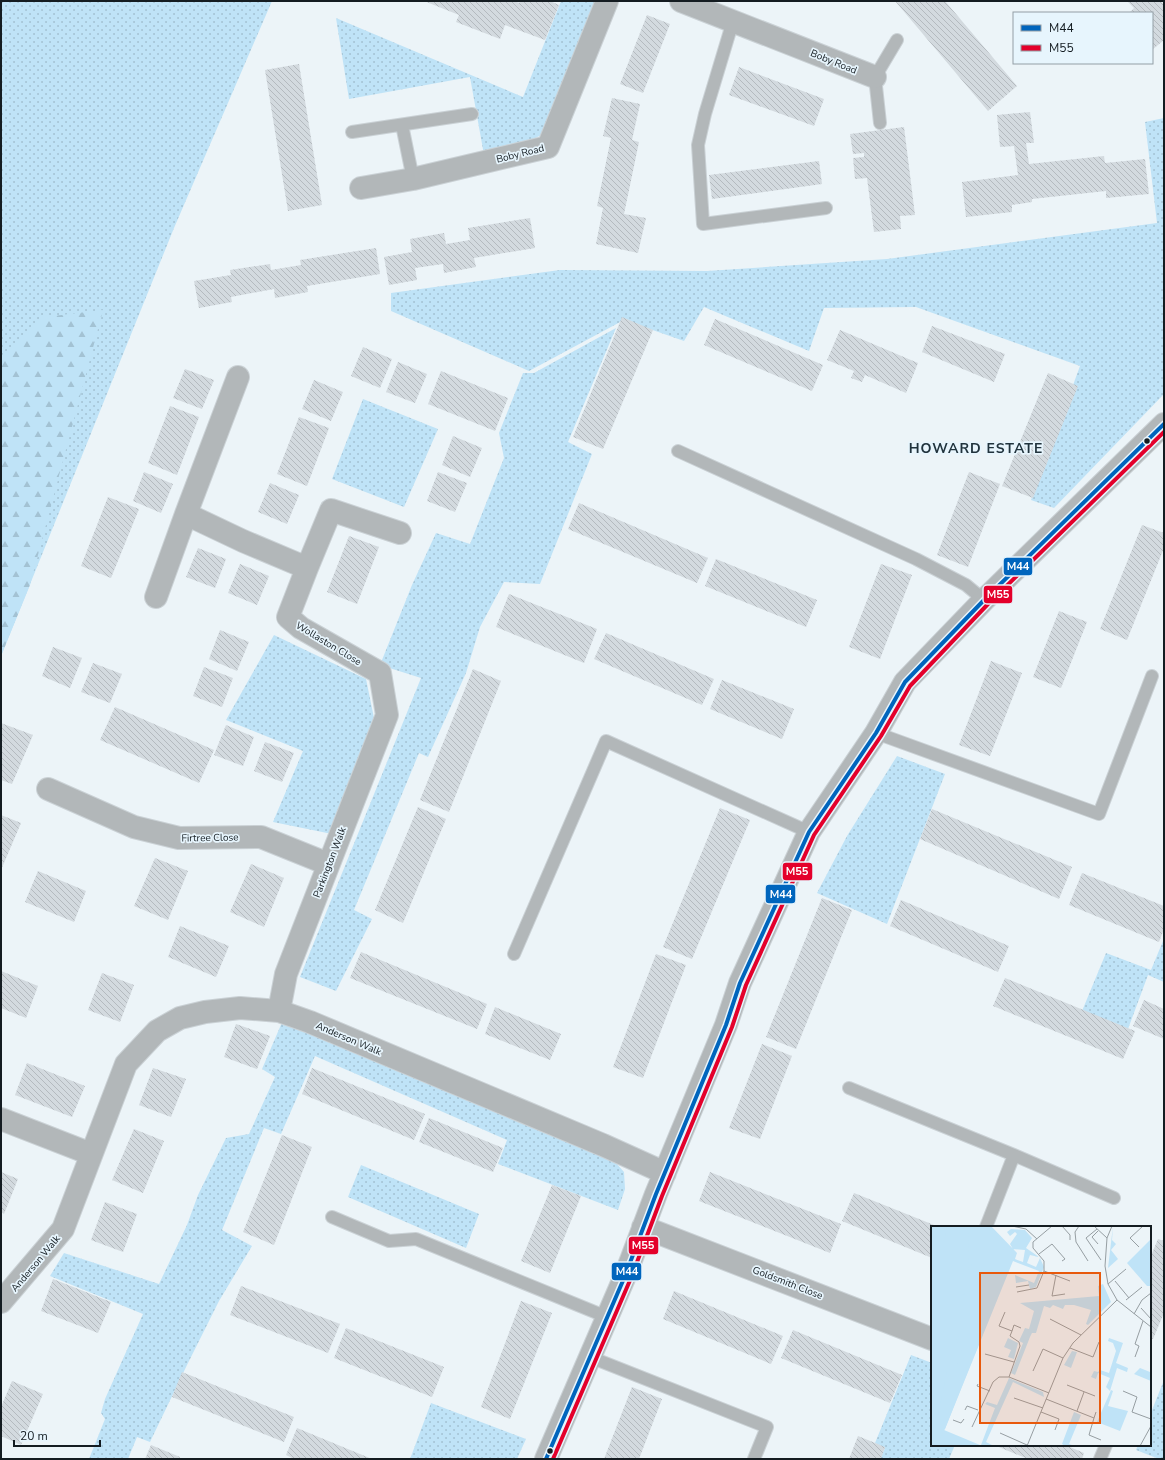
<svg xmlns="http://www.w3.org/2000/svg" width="1165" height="1460" viewBox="0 0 1165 1460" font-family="'Nunito Sans',sans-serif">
	<defs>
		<pattern id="grass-dots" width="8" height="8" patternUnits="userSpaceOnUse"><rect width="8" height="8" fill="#bfe3f7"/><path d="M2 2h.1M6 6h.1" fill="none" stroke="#a3c2d3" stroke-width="1.8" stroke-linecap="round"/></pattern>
		<pattern id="forest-firs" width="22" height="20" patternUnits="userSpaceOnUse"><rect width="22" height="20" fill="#bfe3f7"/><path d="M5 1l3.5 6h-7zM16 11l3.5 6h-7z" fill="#a3c2d3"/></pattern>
		<pattern id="building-back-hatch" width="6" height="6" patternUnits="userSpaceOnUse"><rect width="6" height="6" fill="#d3dadf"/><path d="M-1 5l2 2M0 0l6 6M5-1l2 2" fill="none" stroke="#b4babf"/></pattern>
	</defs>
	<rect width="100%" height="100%" fill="#ecf4f8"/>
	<path fill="url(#grass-dots)" d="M1,1h271l-98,227 -173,428z
		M561,1h37l-51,131 -27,14 -36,9 -14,-78 -121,22 -13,-81 187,79z
		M1164,118v276l-110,114 -23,-8 49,-134 -164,-59 -92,1 -15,43 -105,-44 -20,34 -60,-21 -95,51 -138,-60v-18l169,-23 147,1 180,-12 270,-36 -12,-101z
		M616,328l-48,114 24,12 -52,130 -36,-2 -24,45 -14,46 -38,84 -9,-4 -65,157 18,9 -36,72 -36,-14 121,-299 -41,-13 32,-80 24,-52 34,11 34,-86 -5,-25 24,-60h11z
		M363,399l75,30 -34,78 -72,-28z
		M274,635l92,44 8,39 -42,116 -59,-12 30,-71 -77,-31z
		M897,756l48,18 -58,150 -70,-31 30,-57z
		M1163,941l1,41 -16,-7 -20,54 -46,-18 24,-58 45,17z
		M283,1020l326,135 15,17 1,17 -7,21 -120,-46 9,-24 -192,-84 -34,78 -17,-6 -42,102 30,16 -33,55 -32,64 -37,77 -13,-5 -9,22h-39l16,-40 -4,-6 4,-14 38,-85 -93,-38 14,-23 95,31 28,-59 11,-30 28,-57 23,-4 26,-57 -13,-8z
		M361,1165l118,49 -13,34 -118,-51z
		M911,1355l21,8v82h23l-6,14h-69l5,-11 -10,-5z
		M1164,1380v79h-5l-23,-9 2,-5h12v-30z
		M431,1403l95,36 -9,20h-107z"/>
	<path fill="url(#forest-firs)" d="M103,310l-73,275 -29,71v-300l44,-39z"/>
	<path fill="url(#building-back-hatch)" d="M424,1h91l4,2 1,-2h30l9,4 -14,35 -40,-15 -5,14 -44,-17 3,-7z
		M895,1h50l72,85 -29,25z
		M1127,1h34l3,4v35l-12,10v-37h-23l5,-5z
		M647,15l23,9 -27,69 -23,-9z
		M299,64l23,141 -34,6 -23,-141z
		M739,67l85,32 -10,27 -85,-31z
		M612,98l28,6 -8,36 7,2 -15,72 22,4 -8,35 -42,-9 7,-36 -6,-2 14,-68 -8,-2z
		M1030,112l4,31h-8l3,21 75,-8 1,7 40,-4 4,35 -43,4v-7l-74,8v3l-20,3v7l-46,5 -4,-35 56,-7 -4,-29 -14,1 -3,-32z
		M904,127l11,88 -15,1 1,13 -27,3 -7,-54 -12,1 -2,-21 11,-1v-4l-11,1 -3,-20z
		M819,161l3,23 -110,15 -3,-24z
		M530,218l5,30 -61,10 2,9 -32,6 -1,-9 -28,4 2,12 -28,5 -5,-28 28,-5 -2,-13 34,-6 2,11 24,-4 -2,-12z
		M376,248l4,26 -73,12 1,6 -33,6 -1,-9 -43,8 1,5 -33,6 -5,-27 37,-6 -1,-5 40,-6 1,6 30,-5 -1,-5z
		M622,317l31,13 -50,119 -30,-12z
		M715,319l108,46 -11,26 -108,-46z
		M932,326l73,28 -11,28 -72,-30z
		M840,330l78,33 -12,30 -41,-18 -3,7 -11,-4 3,-7 -27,-11z
		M363,347l29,12 -12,29 -29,-12z
		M398,362l29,12 -12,29 -29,-11z
		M185,369l29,11 -12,29 -29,-11z
		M441,371l67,27 -13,33 -67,-27z
		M1048,373l30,13 -45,112 -31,-12z
		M314,380l29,12 -12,29 -29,-12z
		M170,406l29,11 -22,58 -29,-12z
		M299,417l30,11 -22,58 -30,-12z
		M453,436l29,12 -12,29 -28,-12z
		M144,472l29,12 -12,29 -28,-12z
		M438,472l29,11 -12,29 -28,-11z
		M969,472l31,12 -32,83 -31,-12z
		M270,483l29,12 -12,29 -29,-12z
		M108,497l31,12 -28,69 -30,-12z
		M579,503l129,55 -11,25 -129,-54z
		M1142,525l22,8v15l-37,92 -27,-11z
		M349,536l30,11 -22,57 -30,-12z
		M198,548l28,11 -11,29 -29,-11z
		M716,559l101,41 -11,27 -101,-41z
		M240,564l29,12 -12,29 -29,-12z
		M881,564l31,11 -32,84 -31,-12z
		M509,594l88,35 -13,34 -88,-36z
		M1059,611l28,11 -26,66 -28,-11z
		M220,630l29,12 -12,29 -28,-12z
		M606,633l108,46 -12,26 -108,-46z
		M53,647l29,11 -12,30 -28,-12z
		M991,661l31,12 -32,83 -31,-11z
		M93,663l29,11 -12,29 -29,-11z
		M204,667l29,11 -11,29 -29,-11z
		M473,669l28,12 -52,131 -29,-12z
		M722,680l72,29 -12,30 -72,-30z
		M115,707l99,43 -15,33 -99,-43z
		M1,723l32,12 -21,49 -11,-4z
		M226,725l28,12 -11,29 -29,-11z
		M265,742l29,11 -12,29 -28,-11z
		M418,807l28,12 -43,104 -28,-13z
		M720,808l30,12 -58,139 -29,-12z
		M932,809l140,58 -13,32 -139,-60z
		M1,815l20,8 -20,47z
		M155,858l33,13 -20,49 -34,-14z
		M251,864l33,14 -20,49 -34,-15z
		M38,871l48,20 -12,31 -49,-20z
		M1082,873l82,33v23l-5,13 -90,-37z
		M822,898l30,12 -56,139 -30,-12z
		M901,900l108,46 -11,26 -108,-46z
		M180,926l49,20 -13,31 -48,-20z
		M361,952l126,52 -10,25 -127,-51z
		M656,954l30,11 -43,113 -30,-11z
		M1,971l37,15 -12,32 -25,-10z
		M102,973l32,12 -14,37 -32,-12z
		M1005,978l130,53 -12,28 -130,-53z
		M1144,1000l20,9v30l-31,-13z
		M495,1007l66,27 -11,26 -65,-26z
		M236,1024l34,12 -13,33 -33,-12z
		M762,1044l30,12 -32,83 -31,-11z
		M27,1063l58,23 -13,31 -57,-22z
		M153,1068l33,11 -15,38 -32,-12z
		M312,1068l113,46 -11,26 -112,-46z
		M429,1118l74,30 -10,24 -74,-30z
		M134,1129l30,12 -21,52 -31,-13z
		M282,1135l30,12 -38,98 -31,-13z
		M1,1172l17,7 -14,35 -3,-2z
		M710,1172l131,52 -11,29 -131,-52z
		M552,1185l29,11 -31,77 -29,-12z
		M854,1193l85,34h-7v31l-90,-37z
		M105,1202l32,12 -14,38 -32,-12z
		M1158,1239l6,2v72l-11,26 -3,-1v-80z
		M53,1279l58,23 -13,31 -57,-22z
		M241,1286l99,38 -12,29 -98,-38z
		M674,1291l109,45 -12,28 -108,-45z
		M521,1301l31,12 -42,106 -29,-12z
		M346,1328l98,39 -12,30 -98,-39z
		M793,1330l109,45 -12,28 -109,-45z
		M182,1372l112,45 -10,25 -112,-45z
		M12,1381l31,13 -22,51 -20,-9v-29z
		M632,1387l30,12 -23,60h-35z
		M297,1428l75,31h-78l-8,-4z
		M858,1436l27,11 -4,12h-32z
		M151,1445l29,12 -1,2h-34z
		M994,1445h71l19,8 -2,6h-54z"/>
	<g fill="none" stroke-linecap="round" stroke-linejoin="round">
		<g stroke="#cad1d5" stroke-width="14">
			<path id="service" d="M733,21l-28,93 -7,31 5,79 123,-16
				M880,123l-5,-46 22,-37
				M402,125l11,54
				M352,132l120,-18
				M678,451l238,108 50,26 18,15
				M876,733l223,81 53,-138
				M514,954l92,-213 203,91
				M849,1088l165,67 100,43
				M332,1217l57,24 27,-2 191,78
				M986,1227l28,-72
				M590,1357l177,70 -13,32
				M1100,1459l6,-14"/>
		</g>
		<g stroke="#cad1d5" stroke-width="24">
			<path id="minor" d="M681,1l194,76
				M361,188l52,-9 135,-32 59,-146
				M238,377l-52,137 57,27 64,27 -19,49 13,11 79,45 7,42 -101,259 -7,37
				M307,568l24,-58 69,23
				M156,597l30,-83
				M48,789l86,38 45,11 82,-1 67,27
				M1,1119l90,35
				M643,1227l289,112
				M1,1302l62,-73 63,-165 31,-33 23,-13 25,-6 35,-4 39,3 31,11 293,123 62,28
				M546,1459l79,-183 31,-82 70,-169 14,-42 69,-151 67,-99 29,-51 79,-82 180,-176"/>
		</g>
		<use href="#service" stroke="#b2b7b9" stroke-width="12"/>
		<use href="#minor" stroke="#b2b7b9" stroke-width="22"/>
		<g stroke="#e7f5fd" stroke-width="7">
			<path id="bus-1" d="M546,1459l79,-183 31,-82 70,-169 14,-42 69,-151 67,-99 29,-51 79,-82 180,-176"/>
		</g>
		<g stroke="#e7f5fd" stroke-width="7">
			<path id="bus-2" d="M553,1459l78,-181 31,-82 70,-169 14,-42 68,-150 67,-99 29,-50 78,-82 176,-172"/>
		</g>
		<use href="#bus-1" stroke="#0065bd" stroke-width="4"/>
		<use href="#bus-2" stroke="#e4002b" stroke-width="4"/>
	</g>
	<g fill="#141c21" stroke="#e7f5fd" stroke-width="1.5">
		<circle cx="1147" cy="441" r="3.5"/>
		<circle cx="550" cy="1451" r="3.5"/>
	</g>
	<g text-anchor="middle" stroke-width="3.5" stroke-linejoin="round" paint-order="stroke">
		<g font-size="10" fill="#141c21" stroke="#e7f5fd">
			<text transform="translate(834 61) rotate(22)" y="4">Boby Road</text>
			<text transform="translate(520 153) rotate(-14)" y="4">Boby Road</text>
			<text transform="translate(329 643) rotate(31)" y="4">Wollaston Close</text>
			<text transform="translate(210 837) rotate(-1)" y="4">Firtree Close</text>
			<text transform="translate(329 862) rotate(-69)" y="4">Parkington Walk</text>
			<text transform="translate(349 1038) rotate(23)" y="4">Anderson Walk</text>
			<text transform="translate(35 1263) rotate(-50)" y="4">Anderson Walk</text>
			<text transform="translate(788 1282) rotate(21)" y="4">Goldsmith Close</text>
		</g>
		<g font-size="14" font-weight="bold" letter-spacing="1" fill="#21333d" stroke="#e7f5fd">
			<text x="976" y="453">HOWARD ESTATE</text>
		</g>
	</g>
	<g transform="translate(931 1226)">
		<rect width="220" height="220" fill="#ecf4f8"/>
		<path d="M0,0h60l26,27 -2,6 8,3 2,-12 -12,-1 -3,-5 7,-10 -2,-2 -5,4 -3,-4 4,-3 14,1 7,8 -6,10 13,9 -9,-2 -3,8 9,4 4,-9 4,9 -8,20 -6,2 -2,-8 -12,2 -1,-8 19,8 5,-12 -26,-10 -75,185h-7zM182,0l-1,14 4,4 -5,6 7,9 -10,9zM172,58l8,18 -23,23 -2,-1 5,-14 -17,-5h-9l-2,4 -10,-4 -3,3 -6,-2 -8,27h-4l-2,4 -15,38 -4,-2 12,-30 -4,-2 6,-13 4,1 5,-18 -14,-8 79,-7 -1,-10zM77,112l10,5 -4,16 -6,-2 3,-7 -7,-3zM178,112l14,5 -7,20 12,5 -1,4 -10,-4 -7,23 -4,-4 4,-9 -12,-5 -2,6 -5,-2 3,-6 4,1 2,-2 9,3 7,-22 -3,-8 -5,-2zM141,125l5,1 -6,16 -7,-3zM209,142l10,4 1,-3v12l-17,-7zM78,152l34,14 1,5 -31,-15 -27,60 8,4h-12l-1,-1 14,-37 -10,-4 2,-2 10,3zM180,164l2,1 -5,15 20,5 -8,20 -23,-9zM143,186l7,3 -12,29 6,2h-10l-3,-2z" fill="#bfe3f7"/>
		<path d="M0,0h16l-2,12 2,7 -10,1 -6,-2zM37,5l1,28 5,12 6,6 -4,6v5l-17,9 2,-14 8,-11zM54,79h6l-8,28 -38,96 -7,-15 9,-42 10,-8 6,-11 -7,-13 17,-24zM12,93l2,10 -10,15 -4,15v-31zM13,204l36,15v1h-49l5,-7h4z" fill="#bfe3f7"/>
		<path d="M220,13v47h-4l-20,-23z" fill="#bfe3f7"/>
		<path fill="none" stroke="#969ea2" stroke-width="1" d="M81,0l14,3 11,10M121,0l-19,16v6l11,13v10l26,10M131,0l8,9v5M148,0l-4,6 1,10 12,19M163,0l13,12M181,0l-5,12 -2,28 3,18 9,16 34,27M166,3l-11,9 15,22M167,18l-6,-7 6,-6M208,21l-9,-9 13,-12M108,28l13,-10 13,15 -3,2M125,49l-4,21 13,-2M184,55l14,17M177,58l18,-15M85,61l13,-2M86,66l20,-4 7,-17M195,74l16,-13M210,82l10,11M74,86l-6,14 13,5 -2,5 9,6 1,4 -11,31M203,88l8,-14 9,-7M119,93l31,16M81,105l2,-6 7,3M139,122l23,9 6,-15M54,128l29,8M204,131l4,-11 -4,-2 8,-23M102,145l10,-22 20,9M47,158l-1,2 13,5M136,159l28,11M192,165l14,6 -5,15 19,7M83,172l29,10M115,173l48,19 2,-6M34,184l2,-4 11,4M146,185l7,-19M110,186l18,7 -4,11M163,192l-5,17 12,5M22,194l8,3 3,-4M41,201l21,-45 6,-5h10l40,16M69,207l27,12M96,220l36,-88 10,-15 44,-43M209,220l11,-20"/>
		<path fill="#e8590c" fill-opacity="0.15" stroke="#e8590c" stroke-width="2" d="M49,47h120v150h-120z"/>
		<rect width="220" height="220" fill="none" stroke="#141c21" stroke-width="2"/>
	</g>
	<g stroke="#e7f5fd" stroke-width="1.5">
		<rect x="1003" y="557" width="30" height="19" rx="4" fill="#0065bd"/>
		<rect x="983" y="585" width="30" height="19" rx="4" fill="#e4002b"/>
		<rect x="782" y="862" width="31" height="19" rx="4" fill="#e4002b"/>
		<rect x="765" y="884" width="31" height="20" rx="4" fill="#0065bd"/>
		<rect x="628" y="1236" width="31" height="19" rx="4" fill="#e4002b"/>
		<rect x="611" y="1262" width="31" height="19" rx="4" fill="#0065bd"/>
	</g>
	<g font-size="11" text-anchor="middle" font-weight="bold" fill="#fff">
		<text x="1018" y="570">M44</text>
		<text x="998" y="598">M55</text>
		<text x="797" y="875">M55</text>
		<text x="781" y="898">M44</text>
		<text x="643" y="1249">M55</text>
		<text x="627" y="1275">M44</text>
	</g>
	<rect width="1165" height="1460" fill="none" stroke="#141c21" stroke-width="4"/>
	<rect x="1013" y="12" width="140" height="52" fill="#e7f5fd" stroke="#939ea5"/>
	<rect x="1021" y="25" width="20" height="6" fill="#0065bd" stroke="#939ea5"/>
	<text x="1049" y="32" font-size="12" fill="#141c21">M44</text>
	<rect x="1021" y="45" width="20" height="6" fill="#e4002b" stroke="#939ea5"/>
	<text x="1049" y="52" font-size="12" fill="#141c21">M55</text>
	<path d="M14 1440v6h86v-6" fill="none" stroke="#141c21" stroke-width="2"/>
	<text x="20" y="1440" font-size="12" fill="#141c21" stroke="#e7f5fd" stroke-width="3" paint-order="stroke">20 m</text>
</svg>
